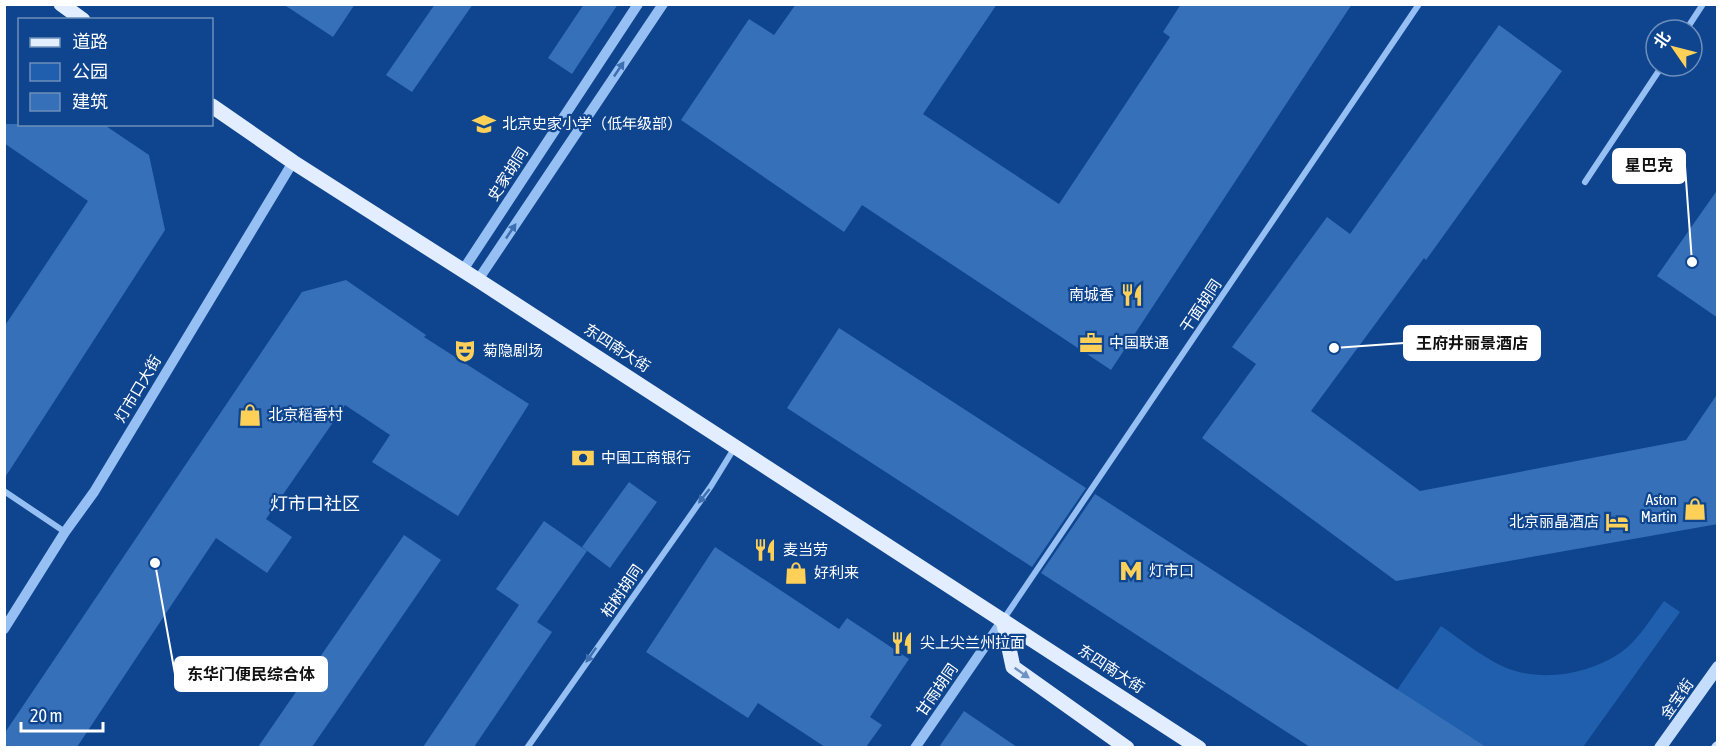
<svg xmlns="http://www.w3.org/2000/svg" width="1722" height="752" viewBox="0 0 1722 752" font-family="'Asap Condensed','Noto Sans SC',sans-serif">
	<rect width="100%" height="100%" fill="#0e458e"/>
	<path fill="#1f5fae" d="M1664,601l16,11 -97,135 -226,1 84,-122c19,13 40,30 61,40 36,17 86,9 118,-13 17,-11 32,-36 44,-52z"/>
	<path fill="#3670b8" d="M283,4h72l-22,33z
		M435,4h38l-61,88 -26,-17z
		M584,4h34l-46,70 -24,-16z
		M796,4h201l-74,110 136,90 111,-167 -7,-5 18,-28h171l-241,366 -249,-165 -18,27 -163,-112 68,-101 25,16z
		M1499,25l63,46 -136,189 -2,-2 -113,153 109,80 266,-51 32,-47v131l-322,57 -194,-143 54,-74 -24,-17 95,-130 23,17z
		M4,124h99l46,31 16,75 -161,249v-152l84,-126 -84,-58z
		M1718,189v129l-61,-42z
		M346,280l80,55 -2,2 105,67 -71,112 -86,-54 18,-27 -45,-30 -79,114 26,18 -25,36 -51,-35 -139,209h-73v-13l298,-442z
		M839,328l247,160 -54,79 -245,-159z
		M629,482l28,20 -47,66 -28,-21z
		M1095,494l391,253h-176l-269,-174z
		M544,521l43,30 -50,71 15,10 -78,115h-51l96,-142 -23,-16z
		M404,535l37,25 -129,187h-54z
		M715,547l124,82 8,-11 62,41 -39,58 12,8 -16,22h-41l-67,-44 -10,15 -102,-66z
		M964,711l53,36h-78z"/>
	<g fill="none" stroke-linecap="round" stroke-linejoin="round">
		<path stroke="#96bff3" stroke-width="6" d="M1686,30l17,-26
			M1585,182l77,-116
			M4,491l61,41
			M1003,620l416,-616
			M527,748l184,-262 24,-39"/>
		<path stroke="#96bff3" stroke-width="10" d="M463,270l175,-266
			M478,280l185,-276
			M4,629l61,-97 29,-40 199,-330
			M915,748l88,-128"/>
		<path stroke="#c5ddfd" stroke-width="12" d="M1660,748l58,-81
			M1717,748l1,-1"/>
		<path stroke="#e2edff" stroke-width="15" d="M61,4l22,16
			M212,106l81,56 185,118 721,468
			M1003,620l10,47 114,81"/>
	</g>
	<defs><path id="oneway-solid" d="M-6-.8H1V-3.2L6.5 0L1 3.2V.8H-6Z" transform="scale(1.5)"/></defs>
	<g fill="#3e70b1">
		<use href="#oneway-solid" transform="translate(619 69) rotate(-56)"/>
		<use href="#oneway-solid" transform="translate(511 231) rotate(-56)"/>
		<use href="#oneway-solid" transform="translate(704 496) rotate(128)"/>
		<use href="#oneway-solid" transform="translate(591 655) rotate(125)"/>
	</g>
	<use fill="#6d91c1" href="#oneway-solid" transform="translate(1022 673) rotate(35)"/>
	<defs>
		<g id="school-bare" transform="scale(1.8)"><path d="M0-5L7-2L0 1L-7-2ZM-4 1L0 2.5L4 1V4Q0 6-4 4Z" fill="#ffd058" stroke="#0e458e" stroke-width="2.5" paint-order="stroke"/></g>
		<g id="restaurant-bare" transform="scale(1.8)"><path d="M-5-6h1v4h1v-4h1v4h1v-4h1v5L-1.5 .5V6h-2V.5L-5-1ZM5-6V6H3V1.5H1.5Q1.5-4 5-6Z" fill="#ffd058" stroke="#0e458e" stroke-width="2.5" paint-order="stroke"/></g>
		<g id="office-bare" transform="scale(1.8)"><path d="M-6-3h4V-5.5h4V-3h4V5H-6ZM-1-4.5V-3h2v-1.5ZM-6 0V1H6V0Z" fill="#ffd058" stroke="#0e458e" stroke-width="2.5" paint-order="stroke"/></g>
		<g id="theatre-bare" transform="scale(1.8)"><path d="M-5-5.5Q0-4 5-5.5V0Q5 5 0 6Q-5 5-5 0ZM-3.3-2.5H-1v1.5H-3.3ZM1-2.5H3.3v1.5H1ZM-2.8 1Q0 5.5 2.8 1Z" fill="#ffd058" stroke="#0e458e" stroke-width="2.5" paint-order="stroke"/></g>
		<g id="shop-bare" transform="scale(1.8)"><path d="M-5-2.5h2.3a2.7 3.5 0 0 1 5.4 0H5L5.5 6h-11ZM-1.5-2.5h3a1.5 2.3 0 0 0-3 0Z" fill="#ffd058" stroke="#0e458e" stroke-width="2.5" paint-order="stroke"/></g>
		<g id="bank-bare" transform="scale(1.8)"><path d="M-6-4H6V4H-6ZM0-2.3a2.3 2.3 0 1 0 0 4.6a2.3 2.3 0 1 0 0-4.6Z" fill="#ffd058" stroke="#0e458e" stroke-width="2.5" paint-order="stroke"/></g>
		<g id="hotel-bare" transform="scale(1.8)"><path d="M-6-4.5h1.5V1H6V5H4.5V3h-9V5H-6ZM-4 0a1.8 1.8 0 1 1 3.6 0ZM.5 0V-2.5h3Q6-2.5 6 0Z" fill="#ffd058" stroke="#0e458e" stroke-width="2.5" paint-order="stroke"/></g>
		<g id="metro-bare" transform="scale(1.8)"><path d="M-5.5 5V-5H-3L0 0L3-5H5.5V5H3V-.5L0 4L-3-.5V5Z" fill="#ffd058" stroke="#0e458e" stroke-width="2.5" paint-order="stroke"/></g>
	</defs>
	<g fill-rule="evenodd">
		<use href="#school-bare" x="484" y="124"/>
		<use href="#restaurant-bare" x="1132" y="295"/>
		<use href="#office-bare" x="1091" y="343"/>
		<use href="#theatre-bare" x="465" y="351"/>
		<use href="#shop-bare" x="250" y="415"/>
		<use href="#bank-bare" x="583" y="458"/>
		<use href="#shop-bare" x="1695" y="509"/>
		<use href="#hotel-bare" x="1617" y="522"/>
		<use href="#restaurant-bare" x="765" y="550"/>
		<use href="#metro-bare" x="1131" y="571"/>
		<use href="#shop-bare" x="796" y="573"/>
		<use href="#restaurant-bare" x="902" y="643"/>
	</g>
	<g text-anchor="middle" stroke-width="4.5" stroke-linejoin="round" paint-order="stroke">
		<g font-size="15" fill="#fff" stroke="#0e458e" text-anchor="start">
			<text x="502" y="129">北京史家小学（低年级部）</text>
			<text x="1114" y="300" text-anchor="end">南城香</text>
			<text x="1109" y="348">中国联通</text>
			<text x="483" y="356">菊隐剧场</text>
			<text x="268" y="420">北京稻香村</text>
			<text x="601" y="463">中国工商银行</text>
			<text x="1677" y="505" text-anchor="end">Aston<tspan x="1677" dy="17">Martin</tspan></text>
			<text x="1599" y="527" text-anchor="end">北京丽晶酒店</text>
			<text x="783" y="555">麦当劳</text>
			<text x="1149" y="576">灯市口</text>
			<text x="814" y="578">好利来</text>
			<text x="920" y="648">尖上尖兰州拉面</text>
		</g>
		<g font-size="15" fill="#fff" stroke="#0e458e">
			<text transform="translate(508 174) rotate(-57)" y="5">史家胡同</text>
			<text transform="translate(1201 306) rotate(-56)" y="5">干面胡同</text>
			<text transform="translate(617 348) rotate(33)" y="5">东四南大街</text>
			<text transform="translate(138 389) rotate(-59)" y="5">灯市口大街</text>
			<text transform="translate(622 591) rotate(-55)" y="5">柏树胡同</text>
			<text transform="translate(1111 669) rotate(33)" y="5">东四南大街</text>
			<text transform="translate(937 690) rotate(-55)" y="5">甘雨胡同</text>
			<text transform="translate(1677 699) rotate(-55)" y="5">金宝街</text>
		</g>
		<g font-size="18" fill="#fff" stroke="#0e458e">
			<text x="315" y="510">灯市口社区</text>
		</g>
	</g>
	<path fill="none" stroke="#fff" stroke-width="2" d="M1692 262L1685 166M1334 348L1404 343M155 563L175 674"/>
	<g fill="#fff" stroke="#0e458e" stroke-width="2">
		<circle cx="1692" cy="262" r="6"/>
		<circle cx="1334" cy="348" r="6"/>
		<circle cx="155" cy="563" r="6"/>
	</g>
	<g fill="#fff" stroke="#fff" stroke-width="2">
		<rect x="1613" y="149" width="72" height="34" rx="6"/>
		<rect x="1404" y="326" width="136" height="34" rx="6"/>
		<rect x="175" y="657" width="152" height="34" rx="6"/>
	</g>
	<g font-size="16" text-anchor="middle" font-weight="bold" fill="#111">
		<text x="1649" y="171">星巴克</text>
		<text x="1472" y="349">王府井丽景酒店</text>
		<text x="251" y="680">东华门便民综合体</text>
	</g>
	<rect width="1722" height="752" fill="none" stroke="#ffffff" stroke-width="12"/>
	<rect x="18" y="18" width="195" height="108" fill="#0e458e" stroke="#6e8fbb" stroke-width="1.5"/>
	<rect x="30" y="38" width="30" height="9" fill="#e2edff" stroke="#6e8fbb" stroke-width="1.5"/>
	<text x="72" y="48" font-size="18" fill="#ffffff">道路</text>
	<rect x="30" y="63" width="30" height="18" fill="#1f5fae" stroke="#6e8fbb" stroke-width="1.5"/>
	<text x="72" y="78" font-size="18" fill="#ffffff">公园</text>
	<rect x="30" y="93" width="30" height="18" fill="#3670b8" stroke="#6e8fbb" stroke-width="1.5"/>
	<text x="72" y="108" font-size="18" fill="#ffffff">建筑</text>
	<g transform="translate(1674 48) rotate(305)"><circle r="28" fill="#0e458e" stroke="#6e8fbb" stroke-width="1.5"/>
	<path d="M0-4.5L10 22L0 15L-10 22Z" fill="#ffd058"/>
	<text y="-9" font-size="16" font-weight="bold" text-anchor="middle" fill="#ffffff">北</text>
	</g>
	<path d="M21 722v9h82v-9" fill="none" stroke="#ffffff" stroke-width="3"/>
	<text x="30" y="722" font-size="18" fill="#ffffff" stroke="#0e458e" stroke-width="4.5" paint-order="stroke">20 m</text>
</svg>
